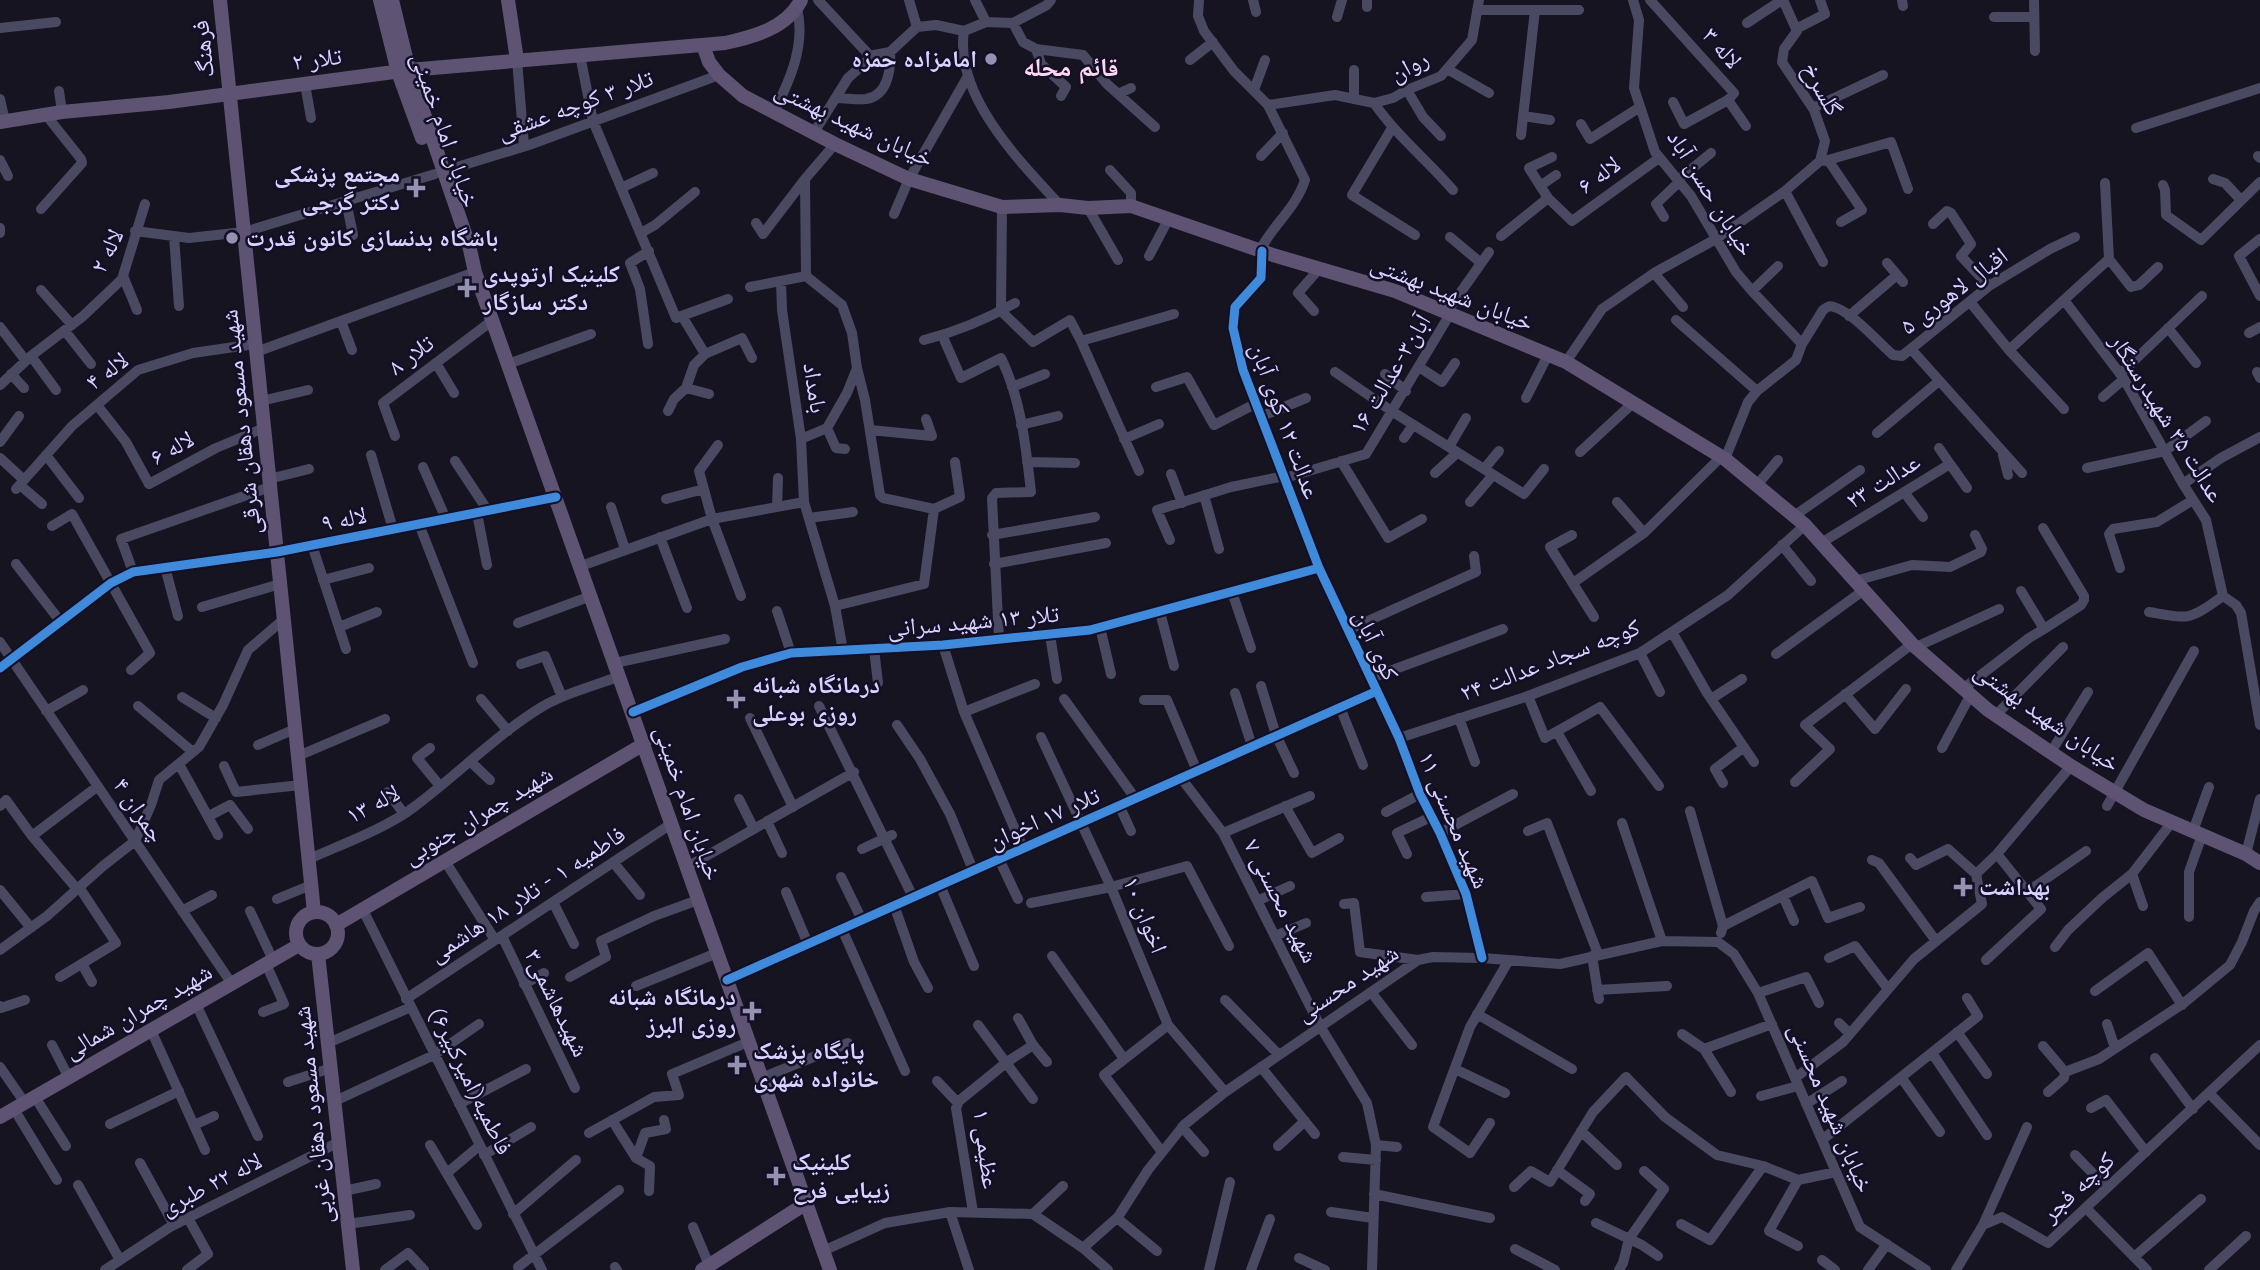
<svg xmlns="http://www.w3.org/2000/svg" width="2260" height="1270" viewBox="0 0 2260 1270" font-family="Quicksand,'Noto Naskh Arabic',sans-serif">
	<rect width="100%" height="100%" fill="#161421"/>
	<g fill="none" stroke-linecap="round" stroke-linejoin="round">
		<path stroke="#4a4962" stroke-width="10" d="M818,0l53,57
			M909,0l8,27
			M975,0l11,22
			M1199,0l-1,16 6,15 30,40 34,34 37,75c-9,28 -32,45 -45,70
			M1253,0l3,12
			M1633,0l6,20 -5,68 21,64 36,44 45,76 16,19 50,53
			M1650,0l84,93 -6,7 18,26
			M1902,0l1,6
			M2034,0l1,51
			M1367,7v-7
			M1477,10h102
			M1337,17l5,-17
			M1994,17h40
			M1013,23l10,19 13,7 47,6 24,29 48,43
			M1747,23l35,-23
			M0,28l56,-6
			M1796,29l29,-15 -5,-14
			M964,31c-10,64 56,131 96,174
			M1036,49l5,15 25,23 -5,9
			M580,55l13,66 83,197 52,-19
			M517,60l7,86
			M1190,60l23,-18
			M1447,69l42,24
			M1354,70v29
			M305,84l6,34
			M1254,90l11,-30
			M1407,90l16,27 18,19
			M59,91l3,21
			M1118,94l13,-6
			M836,98c10,0 21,2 30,1 22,-3 25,-30 24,-47
			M0,99l5,22
			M1673,102l11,22 44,-24
			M1374,103c23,33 53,57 79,87
			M1268,105l67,-10 39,8 19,-5 14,-8 34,-14 31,-36 7,-40
			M1813,108l70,-33
			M774,112c16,-32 32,-67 23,-104
			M1523,116l27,4
			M1581,124l9,15 50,-32
			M1392,128l-40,67 63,40
			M2136,128l124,-40
			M813,134l35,-56 26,-23 16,-3 27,-25 19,-2 28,6 22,-9 27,1 34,-18 4,-5
			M1521,135l14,-125
			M1261,156l22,-23
			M2258,156l2,2
			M0,160l8,16
			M1828,160l34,50 -21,12
			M1820,161l8,-1 63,-18 17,47
			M1110,170l21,23v13
			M444,171l85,-26 190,-70
			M2213,179l12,4 16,17
			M1678,180l33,-27
			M2105,183l4,76
			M2163,185l2,5 1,25 35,25 59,-58
			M1540,186l16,-11
			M621,188l32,-15
			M1785,191l38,71
			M1548,198l-19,-30 23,-11
			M346,201l7,34
			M1088,208l30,52
			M41,209l41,-46 -1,-4 -35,-44
			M894,214l15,-35 59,-103
			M1664,217l-8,-13 23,-22
			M756,223l7,11 42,-55
			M1933,224l14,-13 4,2 20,31 -10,12 28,30
			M0,228v5
			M135,231l54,7 55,-6 191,-58
			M641,233l14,-8 40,-33
			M174,236l5,70
			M1501,236l47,-38 24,23 87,-63
			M1450,237l31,26
			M2260,239l-21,17 21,40
			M1262,251l-1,27 -26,29 -2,21 10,42 76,198 80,170 21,56 20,39 26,61 16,64
			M1149,256l20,-38
			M1887,263l16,19
			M1654,273l29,34
			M123,276l14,34
			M806,276l36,29 10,28 5,35 8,32 15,95 3,3 51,11 26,-12 -5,-35
			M806,276l-1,-97 30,-35
			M781,281l1,29 19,129 3,63 31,104 8,45
			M750,287l56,-11
			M41,290l31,35
			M1752,291l26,-25
			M2064,300l60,79 59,105 23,36 17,76 13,9 5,8 19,112
			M1970,302l39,48 55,59
			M1001,311l32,31 37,-22 11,21 93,-27
			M1001,311l1,-104
			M1314,311l-16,-18 21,-24
			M1446,313l43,-61
			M682,316l23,38
			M1849,316l48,-41
			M1676,320l81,71
			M341,321l11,29
			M0,327l26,34
			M2168,328l28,35
			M65,331l26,33
			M2249,333l11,-6
			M942,335l19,43 40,-20c20,41 25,89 30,134l-35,1 -4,5 7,142
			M924,340c31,-8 63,-21 91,-37
			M1081,341l58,130
			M648,344l-8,-55 -10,-26 19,-12
			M1911,349l111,124
			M2009,350l100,-91 22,28 8,-2 19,-18
			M256,352l219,-80
			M31,356l25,34
			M1566,362l36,-53 52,-36 62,-34 69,-48 35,-30 5,-20 -11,-31 -32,-48 2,-13 13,-18 -14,-31
			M436,363l18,30
			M508,364l83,-30
			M1419,367l23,15 13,-19
			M1335,372l58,40 91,57 15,-18
			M2257,372l3,6
			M11,374l13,14
			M1385,374l21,17
			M2120,374l82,-78
			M0,385l31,-29 51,-39 40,-38 23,-75
			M1012,387l33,-13
			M1156,387l31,-10 27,48 41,-21
			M686,388l23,6
			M2103,397l21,-18
			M1526,398l22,-43
			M261,401l47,-11
			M97,405l29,37 23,42 67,-36 48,-20
			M668,411l6,-12 12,-11 8,-23 11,-11 37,-16 10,20
			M1262,416l44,-18
			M1021,425l37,-9
			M827,428l9,20 9,1
			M870,430l62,6 -6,-17
			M1877,433l62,-52
			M395,436l-12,-33 110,-83
			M1404,438l9,-13
			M801,439l26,-11 20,-35 10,-25
			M1124,439l35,-15
			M0,442l19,-26
			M718,445l-19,26 13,48 29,77
			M1449,447l17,-29
			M1580,452l53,-49
			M46,455l33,43
			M371,455l22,74
			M2003,455l5,20
			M0,458l24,22
			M1725,459l23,-57 9,-11 39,-31 6,-16 21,-34c5,-3 5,-5 11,-3 18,5 44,35 59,48l9,1 87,-70 61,-37 25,-12
			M455,461l33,50
			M1341,461l47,77 34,-19
			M1027,462l48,1
			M1950,464l17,24
			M423,467l23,52
			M2087,468l78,-17 41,-30
			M1484,469l40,25 20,-25
			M1435,473l22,-20
			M1171,474l11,29
			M1285,478l81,-24 84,-140
			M269,479l40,-10
			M2183,484l38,-26 39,-21
			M20,485l22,19
			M1757,485l21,-25
			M16,489l56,-63 66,-56 55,-17 62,-9
			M1904,492l19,25
			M1204,495l15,54
			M666,499l38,-10
			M1470,502l23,-27
			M1617,502l27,31
			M611,507l14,42
			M777,507l1,-29
			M477,513l10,52
			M1794,516l66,-46
			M809,518l44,-6
			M419,524l54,139
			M52,526l20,-12 78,139 -19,17
			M2043,528l41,68v4l-3,5 -37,24
			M992,535l103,-18
			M1572,535l-22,12 44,70
			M660,537l27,71
			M1170,540l-13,-30 74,-23 53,-11
			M1821,543l129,-79 -11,-16
			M312,545l34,104
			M1782,545l29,36
			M16,564l44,57
			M994,564l112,-21
			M581,566l131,-47 92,-17
			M165,567l13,49
			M2120,568l-11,-34 4,-5 44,-7 36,-22
			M133,572l-12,-33 149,-52
			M323,580l46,-12
			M1855,581l57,-16 38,2 31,-15 1,-3 -7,-14
			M1573,583l71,-50 78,-77
			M1232,592l19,56
			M835,606l89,-22 10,-75
			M202,607l78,-23
			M777,611l14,42
			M1160,612l14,54
			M2149,612c41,7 39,9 74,-16
			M518,623l73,-27
			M339,627l38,-15
			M1100,627l11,47
			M1348,630l128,-58 -2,-16
			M1672,632l35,61 47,69
			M1050,635l7,44
			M0,642l232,342
			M943,645l21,67 59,136
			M1916,647l83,-38
			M874,649l4,34
			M1640,653l20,39
			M1776,654l88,-64
			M615,663l110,-24
			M521,664l24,-8 17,41
			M0,668l111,-85 22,-11 144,-20 279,-55
			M1371,678l132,-49
			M1261,686l15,49 18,38
			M1964,688l65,-50 15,-9 -23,-38
			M1235,693l17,53
			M1845,694l30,35 31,-40
			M1528,696l17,42 55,-31 59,79
			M182,697l34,21
			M481,699l27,32
			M1064,699l71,99
			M1711,699l31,-20
			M1144,700h23l30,71
			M138,706l55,46
			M819,706l94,191
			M1340,707l23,58
			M46,711l37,-21
			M633,712l109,-45 49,-14 152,-8 147,-15 229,-62
			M964,712l71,-28
			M1996,715l67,-68
			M750,718l43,89
			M1459,718l16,44
			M897,725l23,34 30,55 23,56
			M1557,732l34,59
			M1041,737l70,150 57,138 57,67
			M1399,738l129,-42 112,-43 88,-58 77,-70
			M258,745l37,-16
			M430,748l-13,10 23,28
			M1942,748l29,-54
			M2051,752l37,-60
			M298,756l87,-37
			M470,761l20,19
			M179,764l39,71
			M224,766l12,26 65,-7
			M1181,778l42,55 97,193 47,77 9,42 -4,125
			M1795,782l35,-33 -25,-24 107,-81
			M1723,783l-8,-14 29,-22
			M388,792l16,22
			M739,799l15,30
			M1119,805l12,26
			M0,806l6,-6 26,36 45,53
			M1285,806l27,47 27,-15
			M2107,806l87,-155
			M1690,811l33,115 -2,7
			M1386,812l34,-18
			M209,816l21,-11 18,24
			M767,821l15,32
			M1622,823l40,118
			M1528,831l19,-8 51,131
			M2193,831l16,-44
			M1223,833l87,-37
			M1440,833l73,-39
			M32,836l66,-50
			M862,849l30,-14
			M1407,854l-10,-21 34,-16
			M2246,854l14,-55
			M1910,858l6,7 32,-16 28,25
			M309,859c31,-14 78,-31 105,-52 43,-32 81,-71 126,-99 25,-15 54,-22 80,-32
			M999,859l19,40
			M1872,860l7,3 57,78
			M445,861l50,79
			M613,862l27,33
			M687,867l167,-95
			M1976,874l21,-20 74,-88
			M2132,874l11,32
			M841,877l21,43
			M940,885l34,81
			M0,890l31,38
			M786,892l22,52
			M2027,892l59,-41
			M1783,896l11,25
			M1426,897l40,-3
			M277,899l34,-14
			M1257,901l33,-15
			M553,902l21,42
			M1031,903l80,-16 76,-21 42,80
			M1344,904l10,-1 6,49 58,8
			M894,905l20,57 14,26
			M363,910l179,360
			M182,911l30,-16
			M250,911l23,49
			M2189,917v-45l13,-37
			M1723,926l89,-45 16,37 32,-11
			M842,929l63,142
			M502,936l73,152
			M1275,936l31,-13
			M1718,942l16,12 24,39 102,234 66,43
			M2055,947l13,-17 34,-32 30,-24 40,-52
			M0,950l47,-34 56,-50 32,-25 16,-36 8,-25 40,-33 24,-42 25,-55 36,-31
			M1052,956l72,103
			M1592,956l7,43
			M1829,958l26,-12 33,43
			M1986,960l55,-51 -44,-55
			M82,964l10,18
			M60,977l56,-34 -37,-56
			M570,977l36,-20 -5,-16 53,-25 44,-16
			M727,980l650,-289
			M524,984l20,-11
			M636,986l81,-33
			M1597,990l70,-4
			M2095,991l53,-38 34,52
			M1371,992l41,53
			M1758,993l48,-16 13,26
			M406,999l265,-175
			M1225,1000l54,55
			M196,1004l62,132
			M0,1006l1,2 24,-8
			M263,1012l21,-8 -18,-40
			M1477,1014l95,55
			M1018,1018l15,27 14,17
			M1839,1023l11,11
			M2107,1024l8,24
			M978,1025l55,74
			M151,1030l54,120
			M1957,1032l30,42
			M1682,1034l22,15 27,43
			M328,1043l83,-36
			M52,1045l17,33
			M2043,1046l22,26
			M1704,1049l68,-25
			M1932,1053l55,82
			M2155,1058l38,51
			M0,1067l25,36
			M1261,1067l54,67
			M1455,1069l50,24
			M2065,1072l34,-13 85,-56 46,-38 12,-23 12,-31 6,-9
			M1901,1077l39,55
			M761,1078l87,-35
			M1795,1078l48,-36 71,-83 68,-55 -6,-30
			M937,1081l21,22
			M288,1082l43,-14
			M2048,1092l16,-14 1,-6
			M2209,1093l51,52
			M1761,1096l37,-10
			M35,1097l31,49
			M335,1101l99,-46 45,-31
			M459,1104l67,-35
			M1806,1104l36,-23
			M2091,1108l15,-8 40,52
			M14,1109l43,71
			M612,1120l24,38 14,8 -1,25
			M1490,1123l-20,30 -37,-26 37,-100 39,-67
			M110,1124l69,-33
			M194,1125l20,-9
			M1182,1127l22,25
			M1581,1131l36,34
			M589,1133l65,-36 25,-2 -7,-21 76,-32
			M1822,1140l156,-124 -11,-18
			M430,1145l47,80
			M1376,1145l21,2
			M1278,1146l27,-25
			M1162,1152l-58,-77 64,-50
			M484,1155l47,-28
			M2075,1155l32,33
			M1343,1157l33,3
			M636,1158l9,-25 21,-4 -2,-9
			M140,1163l34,62
			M1557,1170l33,24 -5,7
			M447,1173l32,-27
			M1798,1180l-29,51 29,15
			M78,1185l42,75
			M1514,1187l17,-16 19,11 43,-70 33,-35 39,40 52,38 46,11 35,14 38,-8
			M344,1191l32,-7
			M1374,1194l116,24
			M2086,1208l61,62
			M950,1212l19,58
			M973,1212l-17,-104 3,-7 48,-39 26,-17
			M1331,1212l42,6
			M513,1214l63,-54
			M1033,1214l30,-28
			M1117,1218l40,33
			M1596,1223l46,22 16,11
			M348,1224l62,-9
			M1681,1224l29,16 53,-74
			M1983,1225l19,-8 46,26 212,-198
			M693,1227l16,38
			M1083,1248l35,-31 30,-47 36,-45 41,-33 193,-132 15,-3 49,1 78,6 102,-23 56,1
			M1515,1249l40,21
			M823,1251l62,-28 65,-11 83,2 50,34 25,22
			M2134,1257l67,-58
			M1299,1258l26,12
			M1822,1260l13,10
			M518,1267l101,-77
			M615,1267l2,3
			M105,1270l65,-43 169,-85
			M187,1270l21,-16 -20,-36
			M385,1270l23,-17 16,17
			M1209,1270l21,-88
			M1251,1270l19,-51
			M1619,1270l4,-7 6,-24 35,-50 -20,-18
			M1868,1270l19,-26
			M1956,1270l27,-45 44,-98
			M2209,1270l37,-34"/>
		<path stroke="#5e5373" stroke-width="14" d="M220,0l94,912
			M380,0l18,72 24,66
			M392,0l17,70 60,175 6,27 355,998
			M508,0l9,60
			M703,45l6,17 10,13 24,21 92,48 74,35 93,28 58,-2 28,3 43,-2 142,49 122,36 171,71 159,97 80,66 107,119 76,66 83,56 73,44 102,44 14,9
			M0,122l62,-10 107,-10 240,-32 316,-27c28,-6 62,-15 76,-43
			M296 933a21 21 0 1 1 42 0a21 21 0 1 1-42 0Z
			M336,925l308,-181
			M318,954l35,316
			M0,1117l299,-172
			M702,1270l103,-66"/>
		<g stroke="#130f26" stroke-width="13">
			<path id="cycleway" d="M1262,251l-1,27 -26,29 -2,21 10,42 76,198 80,170 21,56 20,39 26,61 16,64
				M0,668l111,-85 22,-11 144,-20 279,-55
				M633,712l109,-45 49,-14 152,-8 147,-15 229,-62
				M727,980l650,-289"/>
		</g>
		<use href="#cycleway" stroke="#408adc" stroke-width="9"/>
	</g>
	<g fill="#9591b1" stroke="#130f26" stroke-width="2.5">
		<circle cx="991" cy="59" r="7"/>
		<path d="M412.5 177.5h7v7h7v7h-7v7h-7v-7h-7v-7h7z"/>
		<circle cx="232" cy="238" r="7"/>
		<path d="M463.5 277.5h7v7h7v7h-7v7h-7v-7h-7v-7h7z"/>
		<path d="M732.5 688.5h7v7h7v7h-7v7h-7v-7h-7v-7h7z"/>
		<path d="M1959.5 876.5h7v7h7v7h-7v7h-7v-7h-7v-7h7z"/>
		<path d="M748.5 1000.5h7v7h7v7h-7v7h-7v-7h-7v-7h7z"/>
		<path d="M733.5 1054.5h7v7h7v7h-7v7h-7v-7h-7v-7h7z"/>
		<path d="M772.5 1165.5h7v7h7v7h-7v7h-7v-7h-7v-7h7z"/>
	</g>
	<g text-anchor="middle" stroke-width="5" stroke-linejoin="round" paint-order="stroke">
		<g font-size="24" fill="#d9d4ff" stroke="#130f26">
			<text transform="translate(1722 48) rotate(49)" y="8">لاله ۳</text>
			<text transform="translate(203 49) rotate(-96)" y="8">فرهنگ</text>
			<text transform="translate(317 59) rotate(-8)" y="8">تلار ۲</text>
			<text transform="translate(1409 66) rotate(-28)" y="8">روان</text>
			<text transform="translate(1822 89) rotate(61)" y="8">گلسرخ</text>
			<text transform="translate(575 105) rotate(-20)" y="8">تلار ۳ کوچه عشقی</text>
			<text transform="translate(854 124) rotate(25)" y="8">خیابان شهید بهشتی</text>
			<text transform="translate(445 130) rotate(71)" y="8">خیابان امام خمینی</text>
			<text transform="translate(1599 175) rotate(-36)" y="8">لاله ۶</text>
			<text transform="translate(1711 193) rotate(58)" y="8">خیابان حسن آباد</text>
			<text transform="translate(107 251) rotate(-64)" y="8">لاله ۲</text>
			<text transform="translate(1954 291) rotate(-37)" y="8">اقبال لاهوری ۵</text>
			<text transform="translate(1452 293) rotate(21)" y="8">خیابان شهید بهشتی</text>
			<text transform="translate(411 355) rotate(-37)" y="8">تلار ۸</text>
			<text transform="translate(107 371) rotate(-37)" y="8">لاله ۴</text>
			<text transform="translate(1390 374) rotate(-59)" y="8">آبان۳-عدالت ۱۶</text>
			<text transform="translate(815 388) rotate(81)" y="8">بامداد</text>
			<text transform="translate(2167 418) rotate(58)" y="8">عدالت ۳۵ شهیدرستگار</text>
			<text transform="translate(1285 421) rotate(70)" y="8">عدالت ۱۲ کوی آبان</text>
			<text transform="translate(241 422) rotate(-96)" y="8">شهید مسعود دهقان شرقی</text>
			<text transform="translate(172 448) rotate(-29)" y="8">لاله ۶</text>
			<text transform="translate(1883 481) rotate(-32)" y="8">عدالت ۲۳</text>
			<text transform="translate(344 519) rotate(-11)" y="8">لاله ۹</text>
			<text transform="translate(973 621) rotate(-5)" y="8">تلار ۱۳ شهید سرانی</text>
			<text transform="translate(1376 645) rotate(65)" y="8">کوی آبان</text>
			<text transform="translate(1550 660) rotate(-21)" y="8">کوچه سجاد عدالت ۲۴</text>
			<text transform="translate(2047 717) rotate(35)" y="8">خیابان شهید بهشتی</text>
			<text transform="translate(688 803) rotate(71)" y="8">خیابان امام خمینی</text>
			<text transform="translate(373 804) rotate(-28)" y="8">لاله ۱۳</text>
			<text transform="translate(139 810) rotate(56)" y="8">چمران ۴</text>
			<text transform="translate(478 815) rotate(-31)" y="8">شهید چمران جنوبی</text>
			<text transform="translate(1044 818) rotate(-24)" y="8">تلار ۱۷ اخوان</text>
			<text transform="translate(1454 820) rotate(67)" y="8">شهید محسنی ۱۱</text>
			<text transform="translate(527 894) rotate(-33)" y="8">فاطمیه ۱ - تلار ۱۸ هاشمی</text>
			<text transform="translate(1281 901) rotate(63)" y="8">شهید محسنی ۷</text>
			<text transform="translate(1145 915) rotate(68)" y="8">اخوان ۱۰</text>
			<text transform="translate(1347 983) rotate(-34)" y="8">شهید محسنی</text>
			<text transform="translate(557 1003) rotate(64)" y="8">شهیدهاشمی۳</text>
			<text transform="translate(138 1011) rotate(-30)" y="8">شهید چمران شمالی</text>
			<text transform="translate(471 1081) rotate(64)" y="8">فاطمیه(امیرکبیر۶)</text>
			<text transform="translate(1831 1108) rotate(67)" y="8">خیابان شهید محسنی</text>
			<text transform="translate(313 1115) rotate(-96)" y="8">شهید مسعود دهقان غربی</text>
			<text transform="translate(986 1149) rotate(83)" y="8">عظیمی ۱</text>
			<text transform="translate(211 1184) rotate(-27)" y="8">لاله ۲۲ طبری</text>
			<text transform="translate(2078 1187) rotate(-43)" y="8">کوچه فجر</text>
		</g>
		<g font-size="24" font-weight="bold" fill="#d9d4ff" stroke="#130f26" text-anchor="start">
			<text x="977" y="67" text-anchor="end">امامزاده حمزه</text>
			<text x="400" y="182" text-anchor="end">مجتمع پزشکی<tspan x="400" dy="28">دکتر گرجی</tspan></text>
			<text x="246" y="246">باشگاه بدنسازی کانون قدرت</text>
			<text x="483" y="282">کلینیک ارتوپدی<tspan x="483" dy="28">دکتر سازگار</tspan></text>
			<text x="752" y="693">درمانگاه شبانه<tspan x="752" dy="28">روزی بوعلی</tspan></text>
			<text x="1979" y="895">بهداشت</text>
			<text x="736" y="1005" text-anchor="end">درمانگاه شبانه<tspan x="736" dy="28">روزی البرز</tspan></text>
			<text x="753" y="1059">پایگاه پزشک<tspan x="753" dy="28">خانواده شهری</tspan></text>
			<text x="792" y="1170">کلینیک<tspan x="792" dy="28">زیبایی فرح</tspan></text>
		</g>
		<g font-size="26" font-weight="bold" fill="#ffd6f0" stroke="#130f26">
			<text x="1071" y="76">قائم محله</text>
		</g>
	</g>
</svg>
